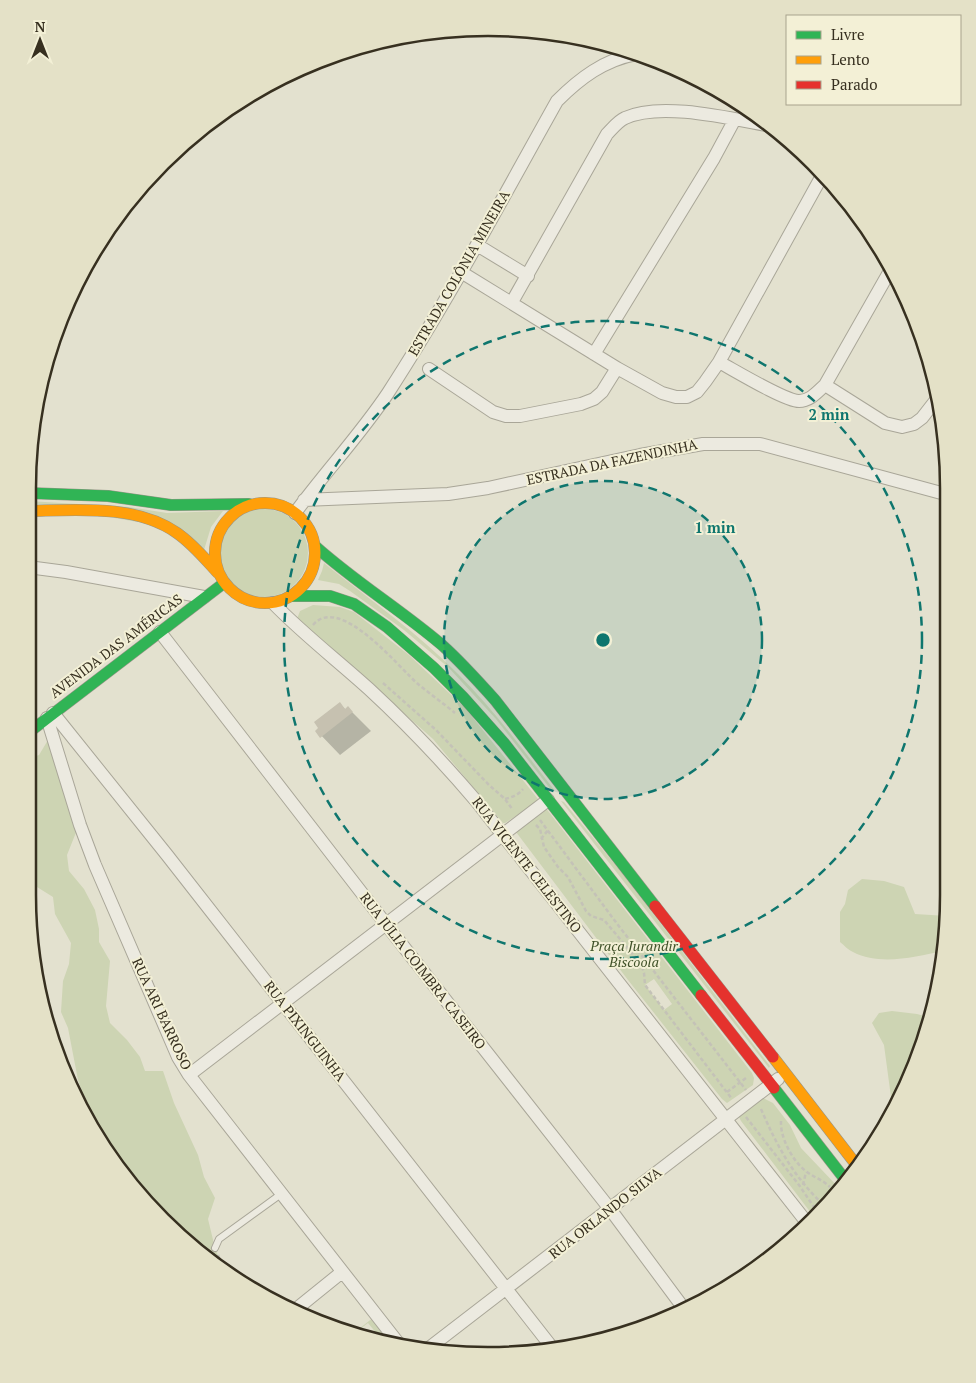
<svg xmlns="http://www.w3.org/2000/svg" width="976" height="1383" viewBox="0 0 976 1383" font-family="'PT Serif',serif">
	<rect width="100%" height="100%" fill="#e3e1cf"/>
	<path fill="#cdd4b3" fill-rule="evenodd" d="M28,501l101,6 38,6 56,-2 -12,16 -7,23 -20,-20 -156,-27z
		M220 553a44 44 0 1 1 88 0a44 44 0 1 1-88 0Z
		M324,563c45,36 94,70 134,111 36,36 66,77 97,117h-3l-56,-72 -47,-51 -45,-38 -54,-39 -11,-7 -21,-4 4,-9z
		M313,605l27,2 14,5 55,43 57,54 72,90v3l-33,21h-2l-70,-84 -136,-120 3,-8z
		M48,740l29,90 -10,25 2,16 15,18 11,21 4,19v13l11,19 -4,45 4,17 17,17 13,17 5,14h18l11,32 24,52 6,22 11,21 -7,21 7,29 7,17 -37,-24 -80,-90 -11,-23 -16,-48 -10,-52 -7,-16 2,-31 6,-17 2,-21 -16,-29 -2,-17 -16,-10 -9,-24v-104l11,-4z
		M561,801l3,1 57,70 149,194 -1,2z
		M545,807l207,266 2,5 -1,7 -26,18 -5,-4 -94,-119 -112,-148zM654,979l18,25 -8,6 -19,-25z
		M862,879l22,2 20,6 11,27 32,2 -4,35c-28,6 -63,15 -90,1 -5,-2 -9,-7 -13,-10v-30l5,-8 3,-14z
		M892,1011l25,3 14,4 -30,80 -8,14 -9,-67 -12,-22 7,-10z
		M763,1098l10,5 17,22 11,23 39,41 -26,28 -73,-96 -2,-4z
		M374,1317l21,26 -14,-4 -13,-16 -8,6 3,5 -8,-2z"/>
	<path fill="#0003" d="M340,704l6,6 2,-2 23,23 -31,24 -23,-24z"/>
	<path fill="#c6c1b0" d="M340,702l5,7 3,-3 5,6 -33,26 -5,-7 3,-3 -4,-6z"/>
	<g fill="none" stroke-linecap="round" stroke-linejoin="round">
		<g stroke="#a9a698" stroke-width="8">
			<path id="lane" d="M215,1248l4,-9 62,-45"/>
		</g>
		<g stroke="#a9a698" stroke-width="14">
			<path id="street" d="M477,245l51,31
				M461,272l156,96 45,25 14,4h11l10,-5 8,-10 14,-20 104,-188
				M512,302l95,-168c5,-5 11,-13 18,-16 36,-17 107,1 146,8
				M594,354l120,-196 21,-39
				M719,362c15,8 66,39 80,39 11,0 18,-9 26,-16l66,-116
				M429,369l64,43 13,4h14l61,-12 13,-5 8,-7 15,-24
				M825,385l60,38 17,4 12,-3 8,-6 14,-18
				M304,500l144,-6 40,-6 152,-33 63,-11h57l185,50
				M295,513c30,-41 65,-78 93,-120 61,-94 114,-194 169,-292 23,-23 47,-41 79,-47
				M28,567l38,5 138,25
				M273,603c30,31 64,57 96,86 39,36 74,73 108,113l331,422
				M160,632l225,291 225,286 75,101
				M53,713l114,142 387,495
				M47,718l33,107 15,40 83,192 11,18 210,269
				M189,1075l359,-275
				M295,1310l47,-38
				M425,1351l353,-272"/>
		</g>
		<g stroke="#989588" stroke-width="12">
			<path id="fast" d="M28,493l80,3 63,9 78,-1
				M315,546c40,36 86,64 127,99 19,17 36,36 53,55l160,206
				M292,596h38l24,8 33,23 47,41 29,29 41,46 197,252
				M28,733l196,-150
				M774,1088l73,94"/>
		</g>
		<g stroke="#989588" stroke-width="12">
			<path id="slow" d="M215 553a50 50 0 1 1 100 0a50 50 0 1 1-100 0Z
				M28,511c48,-1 108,-7 149,22 16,11 28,26 41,40
				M773,1057l85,110"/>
		</g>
		<g stroke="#989588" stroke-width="12">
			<path id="jam" d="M655,906l118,151
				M701,995l73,93"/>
		</g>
		<path stroke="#c4c2b7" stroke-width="2.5" stroke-dasharray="4 2.5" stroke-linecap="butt" d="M313,625c27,-32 86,43 105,59 12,10 25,19 37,29
			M383,683l53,47 53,55 16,14 8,11
			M505,799c8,-2 13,-4 18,-10
			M540,820l78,105 128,165
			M536,825l4,4 4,18 14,20 10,10 18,34 5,5 13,4 37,44 3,9 1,12 87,114
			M541,839l7,-9
			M727,1092l19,-14
			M761,1109c16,37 33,69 64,97
			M746,1117l53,68 19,28
			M781,1121c-1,17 12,41 26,51 8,6 16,8 23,15
			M803,1185l3,-13
			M218,1255l4,10"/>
		<use href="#lane" stroke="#eceae0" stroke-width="6"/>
		<use href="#street" stroke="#eceae0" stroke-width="12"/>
		<use href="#fast" stroke="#30b455" stroke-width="11"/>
		<use href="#slow" stroke="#ff9f0a" stroke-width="11"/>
		<use href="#jam" stroke="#e5322d" stroke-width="11"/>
	</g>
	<circle cx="603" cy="640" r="159" fill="#0f766e" fill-opacity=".12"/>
	<g fill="none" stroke="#0f766e" stroke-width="2.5" stroke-dasharray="9 6">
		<circle cx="603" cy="640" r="159"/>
		<circle cx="603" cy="640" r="319"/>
	</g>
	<g text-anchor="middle" stroke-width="4" stroke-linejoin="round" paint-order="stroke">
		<g font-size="14" fill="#373020" stroke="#f3f0d6">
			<text transform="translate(459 273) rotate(-60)" y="5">ESTRADA COLÔNIA MINEIRA</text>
			<text transform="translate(612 462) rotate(-12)" y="5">ESTRADA DA FAZENDINHA</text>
			<text transform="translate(116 646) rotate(-37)" y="5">AVENIDA DAS AMÉRICAS</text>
			<text transform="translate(527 865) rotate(52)" y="5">RUA VICENTE CELESTINO</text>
			<text transform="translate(423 971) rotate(52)" y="5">RUA JÚLIA COIMBRA CASEIRO</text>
			<text transform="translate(162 1014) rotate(65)" y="5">RUA ARI BARROSO</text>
			<text transform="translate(305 1031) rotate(52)" y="5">RUA PIXINGUINHA</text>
			<text transform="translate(605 1213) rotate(-38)" y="5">RUA ORLANDO SILVA</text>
		</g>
		<g font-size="14" font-style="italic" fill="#405229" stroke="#f3f0d6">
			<text x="634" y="951">Praça Jurandir<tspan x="634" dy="16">Biscoola</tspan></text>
		</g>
	</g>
	<path d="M0 0H976V1383H0ZM488 36H488A452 452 0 0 1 940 488V895A452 452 0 0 1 488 1347H488A452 452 0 0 1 36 895V488A452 452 0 0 1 488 36Z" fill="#e4e1c7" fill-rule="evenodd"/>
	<path fill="none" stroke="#373020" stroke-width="2.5" d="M488 36H488A452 452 0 0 1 940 488V895A452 452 0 0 1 488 1347H488A452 452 0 0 1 36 895V488A452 452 0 0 1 488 36Z"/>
	<circle cx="603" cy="640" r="8" fill="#0f766e" stroke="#f3f0d6" stroke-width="2.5"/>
	<g font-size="15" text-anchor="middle" font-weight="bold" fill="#0f766e" stroke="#f3f0d6" stroke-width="4" stroke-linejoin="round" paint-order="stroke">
		<text x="829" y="420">2 min</text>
		<text x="715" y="533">1 min</text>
	</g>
	<rect x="786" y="15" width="175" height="90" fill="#f3f0d6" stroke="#a8a38d"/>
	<rect x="796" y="31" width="25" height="8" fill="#30b455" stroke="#a8a38d"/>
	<text x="831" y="40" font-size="15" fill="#373020">Livre</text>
	<rect x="796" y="56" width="25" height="8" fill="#ff9f0a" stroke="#a8a38d"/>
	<text x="831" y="65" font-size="15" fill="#373020">Lento</text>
	<rect x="796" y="81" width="25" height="8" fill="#e5322d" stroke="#a8a38d"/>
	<text x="831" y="90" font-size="15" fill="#373020">Parado</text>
	<g transform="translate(40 40)" stroke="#f3f0d6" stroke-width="4" paint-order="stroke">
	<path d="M0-4L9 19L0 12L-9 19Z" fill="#373020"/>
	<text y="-8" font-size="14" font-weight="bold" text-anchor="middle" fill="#373020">N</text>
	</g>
</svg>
